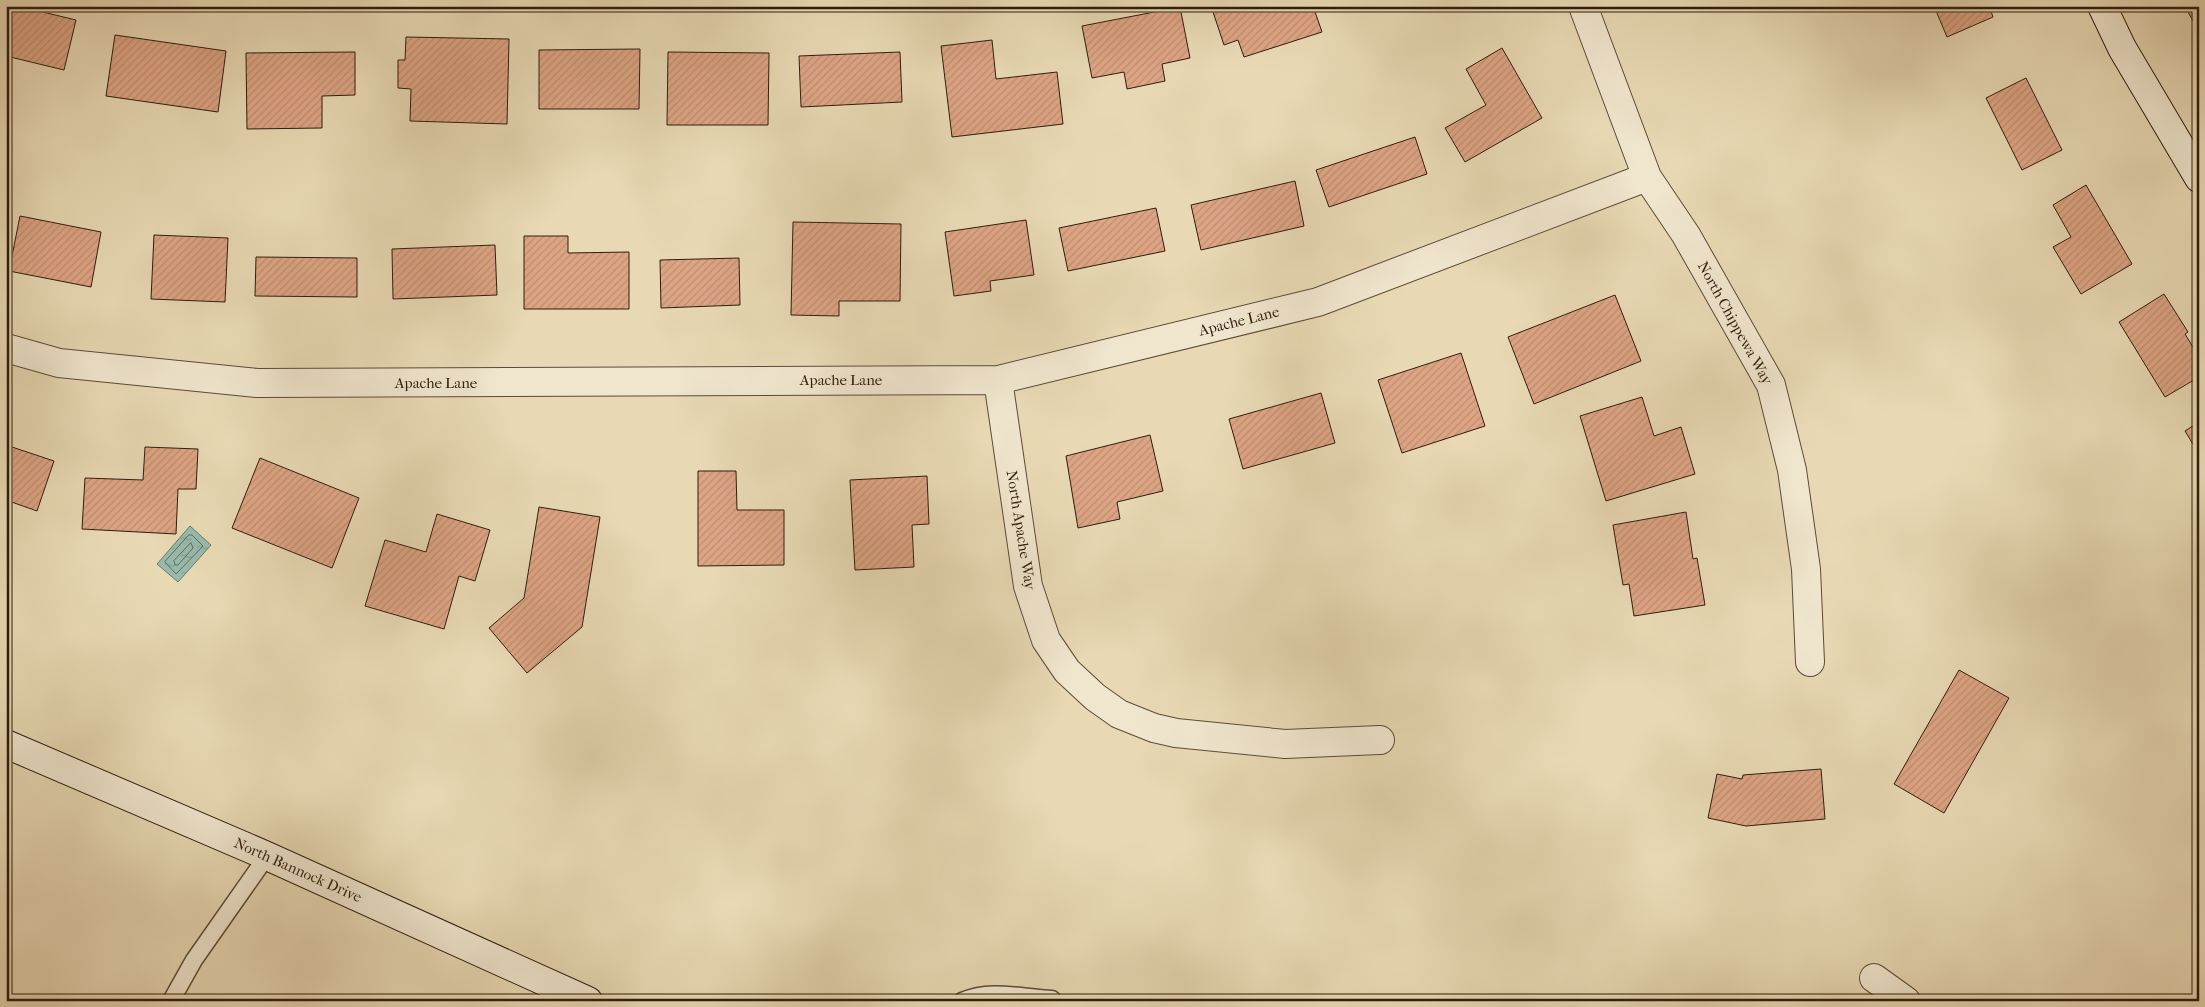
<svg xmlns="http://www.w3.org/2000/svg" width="2205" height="1007" viewBox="0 0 2205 1007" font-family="'IM FELL French Canon',serif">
	<defs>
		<pattern id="water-ripples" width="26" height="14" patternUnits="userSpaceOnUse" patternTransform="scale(1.25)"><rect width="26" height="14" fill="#97baad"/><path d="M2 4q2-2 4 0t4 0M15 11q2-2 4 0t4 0" fill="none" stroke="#829f94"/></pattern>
		<pattern id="building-hatch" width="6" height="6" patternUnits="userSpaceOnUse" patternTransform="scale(1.25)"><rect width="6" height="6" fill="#dea585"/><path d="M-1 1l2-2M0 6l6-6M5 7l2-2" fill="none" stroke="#bf8d72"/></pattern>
	</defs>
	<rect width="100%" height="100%" fill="#e8d9b4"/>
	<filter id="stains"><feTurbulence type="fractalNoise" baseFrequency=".004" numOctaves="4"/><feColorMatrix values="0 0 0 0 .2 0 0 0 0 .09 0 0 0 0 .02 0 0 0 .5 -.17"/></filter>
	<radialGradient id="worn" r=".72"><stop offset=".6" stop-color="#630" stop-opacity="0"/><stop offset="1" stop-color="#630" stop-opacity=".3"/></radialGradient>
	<path fill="url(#water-ripples)" stroke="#6d7b6d" d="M190,526l21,19 -33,37 -21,-18z"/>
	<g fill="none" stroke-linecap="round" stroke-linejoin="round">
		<path stroke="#626b5d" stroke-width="1" d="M189,535h3l11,11 -27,28 -11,-12z
			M191,543l2,5 -15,17h-3l-1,-4z"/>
	</g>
	<path fill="url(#building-hatch)" stroke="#2e1c0d" d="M6,6h12l58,14 -12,50 -58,-14z
		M1231,6h82l9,26 -78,25 -6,-17 -14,5 -11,-33z
		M1934,6h55l4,11 -46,20z
		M2199,6v25l-14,-24z
		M1180,7l10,51 -28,6 3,17 -38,8 -3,-17 -32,6 -10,-52z
		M115,35l111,16 -8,61 -112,-16z
		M406,37l103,2 -2,85 -97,-3 1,-32 -13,-1v-28h7z
		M992,40l4,39 61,-7 6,52 -111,13 -11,-91z
		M1502,48l40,70 -77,44 -20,-34 41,-23 -20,-36z
		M640,49l-1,60h-100v-59z
		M355,52v43l-33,1v32l-75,1 -1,-76z
		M668,52l101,1 -1,72h-101z
		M900,52l2,50 -101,5 -2,-51z
		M2026,78l36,72 -40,20 -36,-72z
		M1415,137l12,37 -98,33 -13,-37z
		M1295,181l9,45 -103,24 -10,-45z
		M2086,185l46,79 -51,30 -28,-47 18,-10 -18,-32z
		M1156,208l9,43 -97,20 -9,-43z
		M20,216l81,16 -10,55 -82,-16z
		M1026,220l8,55 -44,6 1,10 -37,5 -9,-64z
		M793,222l108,2 -1,77h-61v15l-48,-1z
		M154,235l74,3 -3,64 -74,-3z
		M524,236h44v17l61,-1v57h-105z
		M495,245l2,50 -104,4 -1,-50z
		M256,257l101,1v39l-102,-1z
		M739,258l1,47 -79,3 -1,-48z
		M2164,294l24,38 -3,2 14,23v20l-34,20 -46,-75z
		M1615,295l26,66 -107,43 -26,-67z
		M1461,353l24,73 -83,27 -24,-73z
		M1321,393l14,50 -92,26 -14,-50z
		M1642,397l12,39 27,-9 14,47 -89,27 -26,-85z
		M2199,422v32l-14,-23z
		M1150,435l13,56 -46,11 3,17 -42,9 -12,-72z
		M6,445l48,16 -17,50 -31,-11z
		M145,447l53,2 -2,40h-18l-2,45 -94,-5 3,-51 58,2z
		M260,458l99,40 -27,70 -100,-40z
		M698,471h38l1,39h47v55l-86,1z
		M927,476l2,48 -17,1 2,42 -59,3 -5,-90z
		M539,507l61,10 -18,110 -55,46 -38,-45 35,-30z
		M1686,512l7,47 4,-1 8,47 -71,11 -5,-32 -6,1 -10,-60z
		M437,514l53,16 -15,51 -16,-5 -15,53 -79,-23 20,-66 41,12z
		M1959,670l50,28 -65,115 -50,-29z
		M1821,769l4,50 -79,7 -38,-8 9,-44 25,5 1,-4z"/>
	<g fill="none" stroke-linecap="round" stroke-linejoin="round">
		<g stroke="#5c4b37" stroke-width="19">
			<path id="lane" d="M171,1001l23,-41 73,-104
				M962,1001c29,-13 60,-3 90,-2"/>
		</g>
		<g stroke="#5c4b37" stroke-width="30">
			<path id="street" d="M1583,6l64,171 39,58 85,150 21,85 14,99 4,93
				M6,348l53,15 198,20 741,-3 320,-78 329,-125
				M998,380l30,206 18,54 21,31 28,26 24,17 35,14 22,5 109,11 95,-4
				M1874,978l32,23"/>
		</g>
		<g stroke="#2e1c0d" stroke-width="30">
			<path id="secondary" d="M2102,6l20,42 77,130
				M6,744l261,112 321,145"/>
		</g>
		<use href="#lane" stroke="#f0e6ce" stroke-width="16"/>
		<use href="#street" stroke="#f0e6ce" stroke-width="28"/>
		<use href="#secondary" stroke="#f0e6ce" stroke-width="28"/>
	</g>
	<g text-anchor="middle" stroke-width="4" stroke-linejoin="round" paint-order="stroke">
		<g font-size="15" fill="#2e1c0d" stroke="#f0e6ce">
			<text transform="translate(1239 321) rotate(-14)" y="5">Apache Lane</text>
			<text transform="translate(1735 323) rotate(61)" y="5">North Chippewa Way</text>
			<text x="841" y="385">Apache Lane</text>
			<text x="436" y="388">Apache Lane</text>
			<text transform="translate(1021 530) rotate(81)" y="5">North Apache Way</text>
			<text transform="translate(298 870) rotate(24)" y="5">North Bannock Drive</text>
		</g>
	</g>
	<rect width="2205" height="1007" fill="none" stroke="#e8d9b4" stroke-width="25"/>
	<rect x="8" y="8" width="2190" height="992" fill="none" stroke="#2e1c0d" stroke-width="2.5"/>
	<rect x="12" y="12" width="2180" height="982" fill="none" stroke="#2e1c0d"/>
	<rect width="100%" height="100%" filter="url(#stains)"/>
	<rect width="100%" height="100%" fill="url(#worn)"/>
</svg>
